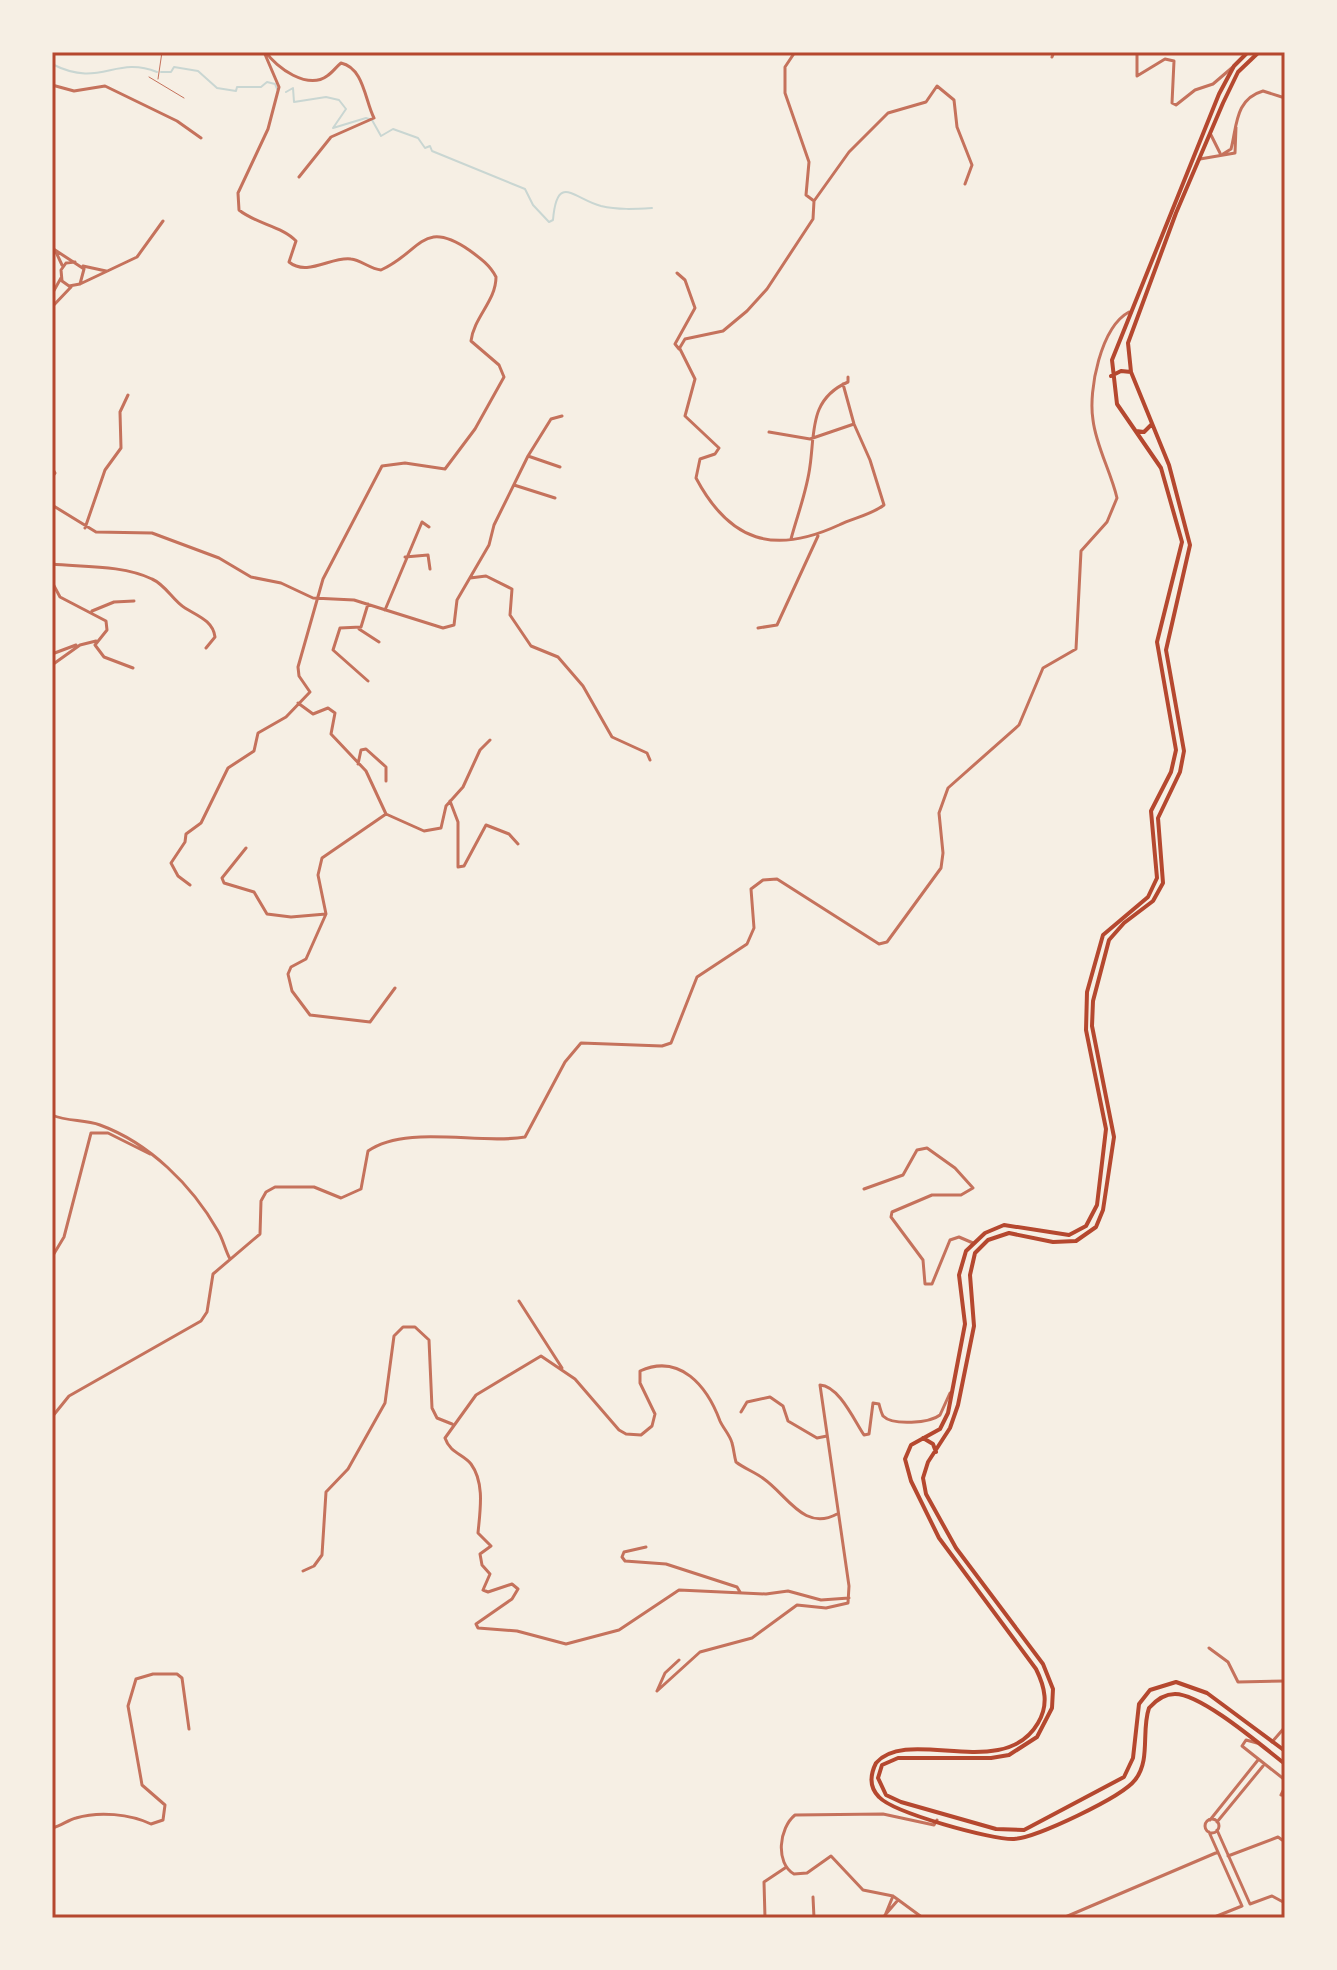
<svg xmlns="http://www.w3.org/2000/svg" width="1337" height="1970" viewBox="0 0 1337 1970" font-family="'IBM Plex Sans',sans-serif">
	<rect width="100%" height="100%" fill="#f6efe4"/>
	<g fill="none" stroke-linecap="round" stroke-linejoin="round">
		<path stroke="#c9d6d2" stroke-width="2" d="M52,64c49,25 62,-9 105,8
			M161,72h10l3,-5 24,4 19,17 19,3 1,-4h24l6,-5 8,2 2,5
			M286,92l7,-4 1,14 32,-5 13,3 7,9 -13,19 33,-10 6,2 9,16 12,-7 25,9 7,10 5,-2 2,5 93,38 8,16 16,17 4,-2c4,-48 21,-21 48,-14 17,4 34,3 51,2"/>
		<path stroke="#c5725c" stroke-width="1" d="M149,77l35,21
			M158,79l4,-27"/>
		<path stroke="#c5725c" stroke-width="3" d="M266,52c10,16 42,38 61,24 5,-3 9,-9 14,-13 23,5 24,38 33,55l-43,19 -32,40
			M795,52l-10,15v26l24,69 -3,33 8,6
			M1137,52v24l28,-17 9,2 -2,42 4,2 19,-15 18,-6 21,-18
			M205,53l1,-1
			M1052,57l2,-5
			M52,85l22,6 31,-5 72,35 24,17
			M1211,135l9,18
			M1223,154l8,-5c6,-23 4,-50 32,-58l22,7
			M1200,159l35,-6 1,-26
			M814,201l35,-49 39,-39 38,-11 11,-16 17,14 3,27 15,38 -7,19
			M52,248l32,21 -4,15 -11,2 -7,-5 -1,-11 5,-7 9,-1
			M55,250l7,15
			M83,266l23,5
			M677,273l8,7 10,28 -20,36 4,5 6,-10 38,-8 24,-20 20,-22 46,-70 1,-18
			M80,284l57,-27 26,-36
			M52,294l9,-16
			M52,307l19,-20
			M680,349l15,30 -10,37 34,32 -4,6 -15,5 -4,19c34,64 78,77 143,47 14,-7 32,-10 45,-20l-14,-45 -16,-36 -11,-40
			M769,432l41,7 44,-15
			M528,456l32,11
			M52,468l3,5 -3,4
			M514,485l41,13
			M52,505l44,27 56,1 67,25 32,19 30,6 32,15 41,2 89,28 11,-3 3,-25 32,-55 5,-20 34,-69 23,-37 11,-3
			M85,528l20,-58 16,-22 -1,-36 8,-17
			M791,539c6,-23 16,-48 19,-73 5,-34 -1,-67 38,-84v-5
			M405,557l23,-2 2,14
			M52,564c31,3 71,1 100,15 14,6 21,22 33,29 13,8 28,13 30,29l-9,11
			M470,578l16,-2 26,13 -2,26 21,31 27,11 25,29 29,51 35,16 3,7
			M52,582l8,15 46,24 1,9 -12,15 9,12 29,11
			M385,610l37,-88 7,5
			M92,611l22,-9 20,-1
			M758,628l19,-3 41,-89
			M359,629l20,13
			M52,654l24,-9
			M52,665l28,-20 16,-4
			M368,681l-35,-31 7,-22 21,-1 7,-23
			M298,703l15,11 15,-6 7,5 -4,21 35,37 20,43 -64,44 -4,17 8,39 -20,45 -15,8 -3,7 4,17 18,24 60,7 25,-34
			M358,764l3,-14 5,-1 20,18v14
			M450,801l8,21v45l6,-1 22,-41 23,9 9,10
			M386,814l38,17 17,-3 5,-22 17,-19 17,-37 10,-10
			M246,848l-24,30 2,5 30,9 13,22 24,3 35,-3
			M190,885l-12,-9 -7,-13 14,-21 1,-8 15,-11 27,-55 26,-17 4,-18 28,-16 24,-25 -11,-16 -1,-9 25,-88 59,-113 23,-3 40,6 30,-40 29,-52 -5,-12 -28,-24c3,-24 25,-40 25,-64 -6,-12 -16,-19 -27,-27 -47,-32 -48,2 -88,20 -11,-1 -20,-10 -30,-11 -19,-3 -44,18 -62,3l7,-21c-14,-15 -40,-17 -57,-31l-1,-17 30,-64 11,-42 -15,-35
			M52,1115c16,7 32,4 48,10 49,18 92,60 118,106 5,8 7,19 12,28
			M864,1189l39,-14 14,-25 10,-2 28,20 18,20 -12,7h-29l-40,17 -1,5 32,43 2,24h7l18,-44 9,-3 14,6
			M52,1257l12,-20 27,-104h17l42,21
			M519,1301l43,67
			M741,1412l6,-10 23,-5 13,9 5,15 29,17 10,-2
			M52,1417l17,-21 132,-75 6,-9 6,-38 47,-40 1,-33 5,-9 9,-5h39l27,11 20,-9 7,-38c38,-27 112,-6 157,-14l40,-75 16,-19 81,3 9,-3 26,-66 50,-33 7,-16 -3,-39 12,-9 14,-1 102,65 8,-2 54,-74 2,-15 -4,-40 9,-25 71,-63 24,-57 33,-19 5,-98 26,-29 10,-24c-6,-26 -21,-52 -24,-78 -5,-30 8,-93 36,-108
			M837,1514c-33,18 -50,-19 -73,-35 -9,-7 -19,-10 -28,-17 -2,-7 -2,-12 -4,-19 -2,-8 -9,-15 -12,-22 -13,-35 -40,-68 -80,-50v12l15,31 -3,12 -11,9 -15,-1 -7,-4 -44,-51 -34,-23 -65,39 -31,43c5,15 18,16 26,26 14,19 9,47 7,69l13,13 -11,8 2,11 8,9 -7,16 5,2 24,-8 6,5 -6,10 -36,25 2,4 39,3 49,13 53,-14 60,-40 87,4 22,-3 33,9 28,-2
			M646,1547l-22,5 -2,5 3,4 41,3 71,23 3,5
			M303,1571l11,-5 8,-11 4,-63 22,-23 37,-66 9,-67 9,-9h12l14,13 3,68 5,10 15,6
			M1209,1648l19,14 10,20 47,-1
			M657,1691l43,-39 52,-14 45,-33 29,3 22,-5 1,-17 -29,-201c19,1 34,35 44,50l5,-1 4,-31 6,1c1,4 2,8 4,12 10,10 47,7 57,-1l10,-22
			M657,1691l8,-18 14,-13
			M1272,1742l13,-15
			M1257,1743l-11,-3 -4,6 43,34
			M1281,1795l4,-8
			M1283,1796l2,-3
			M1205 1826a7 7 0 1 1 14 0a7 7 0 1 1-14 0Z
			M1210,1820l48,-60
			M1217,1822l46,-56
			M52,1828c9,-2 16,-8 24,-10 23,-7 54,-4 75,6l12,-4 2,-15 -23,-20 -1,-6 -13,-73 8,-27 17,-5h24l5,4 7,51
			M1217,1830l33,74 22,-8 13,7
			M1209,1832l33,74 -30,12
			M1228,1856l50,-19 7,5
			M813,1897l1,21
			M885,1915l13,-15
			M765,1918l-1,-36 21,-14
			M884,1918l9,-22
			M923,1918l-30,-22 -30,-6 -32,-34 -24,17 -13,1c-19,-11 -15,-46 1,-59l88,-1 51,11 3,-5
			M1063,1918l155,-66"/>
		<path stroke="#b5482f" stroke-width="4" d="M1248,52l-14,14 -15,28 -107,266 5,44 44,64 21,74 -25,100 19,108 -5,22 -20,39 6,67 -9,19 -45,38 -16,57 -1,38 20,99 -9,76 -11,21 -17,9 -65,-10 -19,8 -19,18 -7,24 6,49 -17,89 -8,16 -29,16 -6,14 6,22 28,57 97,131c9,18 13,36 2,54 -34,59 -130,3 -162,40 -6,12 -7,24 3,34 15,16 113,43 135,42 22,-1 108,-42 121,-59 16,-20 6,-49 14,-72 7,-8 15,-14 26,-14 27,0 88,53 110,70
			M1259,52l-21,20 -15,31 -47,110 -48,130 3,29 38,93 21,80 -24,105 18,101 -4,21 -22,46 5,65 -10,18 -29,22 -15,17 -16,61 -1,25 22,111 -11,73 -7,17 -20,14 -23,1 -44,-9 -21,7 -13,13 -5,22 4,51 -16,79 -8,23 -22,34 -5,16 3,16 30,54 87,116 10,25 -1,19 -15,29 -28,18 -18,3h-93l-16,7 -4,13 8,17 15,7 95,27 28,1 100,-53 9,-19 6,-54 11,-14 26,-8 31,11 78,58
			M1111,376l10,-5 10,1
			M1136,431l8,1 7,-7
			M923,1438l10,6 3,8"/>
	</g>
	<rect width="1337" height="1970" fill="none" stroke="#f6efe4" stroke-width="108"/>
	<rect x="54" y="54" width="1229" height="1862" fill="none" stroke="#b5482f" stroke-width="3"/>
</svg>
